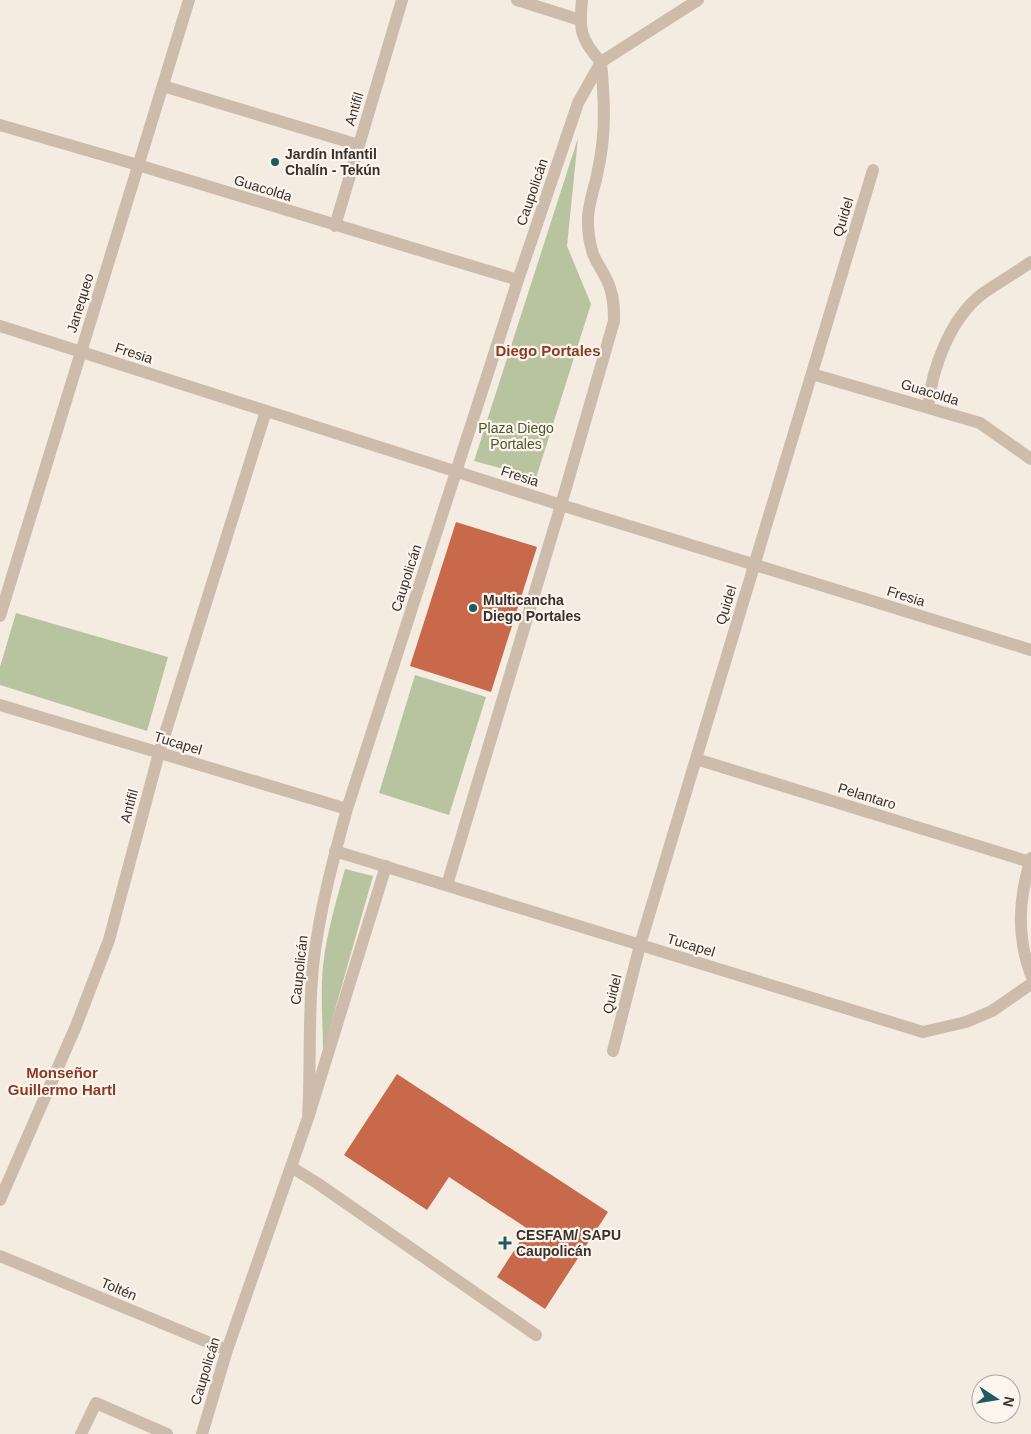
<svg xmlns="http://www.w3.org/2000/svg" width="1031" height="1434" viewBox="0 0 1031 1434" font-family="Arial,sans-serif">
	<rect width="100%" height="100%" fill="#f4ebe1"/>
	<path fill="#b8c4a0" d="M578,138l-11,108 24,58 -55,174 -62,-17z
		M16,613l152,44 -21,74 -147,-46v-18z
		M415,675l71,22 -37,118 -70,-22z
		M345,869l28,7 -50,176c0,-23 -2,-46 -1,-70 1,-38 13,-76 23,-113z"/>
	<path fill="#c8694b" d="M456,522l81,25 -46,145 -81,-26z
		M397,1074l211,138 -63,97 -48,-32 31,-48 -79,-52 -22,33 -83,-55z"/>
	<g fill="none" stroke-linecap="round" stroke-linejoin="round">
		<path stroke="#cdbbac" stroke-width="12" d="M517,0l63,20
			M582,0c-3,29 -2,39 19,62
			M163,86l196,59
			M0,125l138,40 380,115
			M335,226l67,-226
			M0,326l561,179 470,145
			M812,374l168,49 51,36
			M928,407c4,-39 22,-88 54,-113 16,-11 33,-21 49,-32
			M0,616l189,-616
			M0,705l347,104
			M696,759l334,103
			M335,851l588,181 43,-10 26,-11 39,-27
			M1031,858c-12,41 -15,76 0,117
			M447,885l114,-380 53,-184c0,-11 0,-22 -4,-33 -4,-13 -12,-22 -17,-34 -3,-10 -5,-20 -5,-30 -1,-13 3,-25 6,-37 3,-9 4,-18 6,-27 6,-33 4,-65 1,-98
			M613,1051l27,-106 233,-775
			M308,1118c3,-51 0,-102 5,-152 6,-54 20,-106 34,-157l171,-529 60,-177 23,-41 97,-62
			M291,1167l26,16 219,152
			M0,1200l76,-174 33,-86 50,-187 107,-342
			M0,1256l227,94
			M81,1434l15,-31 71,31
			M202,1434l25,-84 81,-232 78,-252"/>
	</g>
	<g fill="#1f5a5e" stroke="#fbf5ee" stroke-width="2">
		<circle cx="275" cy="162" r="5"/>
		<circle cx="473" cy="608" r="5"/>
		<path d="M502.5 1235.5h5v5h5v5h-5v5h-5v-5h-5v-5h5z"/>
	</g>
	<g text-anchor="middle" stroke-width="4.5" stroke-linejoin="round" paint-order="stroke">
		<g font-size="14" fill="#3b302b" stroke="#fbf5ee">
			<text transform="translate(354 109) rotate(-74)" y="5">Antifil</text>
			<text transform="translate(263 188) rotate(17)" y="5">Guacolda</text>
			<text transform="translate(532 192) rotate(-71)" y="5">Caupolicán</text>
			<text transform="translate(843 217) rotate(-73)" y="5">Quidel</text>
			<text transform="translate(80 303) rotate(-73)" y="5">Janequeo</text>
			<text transform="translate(134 353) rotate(18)" y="5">Fresia</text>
			<text transform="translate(930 392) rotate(17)" y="5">Guacolda</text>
			<text transform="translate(520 476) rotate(18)" y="5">Fresia</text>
			<text transform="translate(406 578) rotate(-72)" y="5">Caupolicán</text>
			<text transform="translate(906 596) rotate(17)" y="5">Fresia</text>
			<text transform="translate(726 605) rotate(-73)" y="5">Quidel</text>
			<text transform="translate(178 743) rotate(17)" y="5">Tucapel</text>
			<text transform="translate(867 796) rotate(17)" y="5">Pelantaro</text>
			<text transform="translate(129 806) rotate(-75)" y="5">Antifil</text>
			<text transform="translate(691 945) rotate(17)" y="5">Tucapel</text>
			<text transform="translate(299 970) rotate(-84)" y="5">Caupolicán</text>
			<text transform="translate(612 994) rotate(-76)" y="5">Quidel</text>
			<text transform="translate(119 1289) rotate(23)" y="5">Toltén</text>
			<text transform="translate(205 1371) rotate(-73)" y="5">Caupolicán</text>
		</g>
		<g font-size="14" font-weight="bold" fill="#3b302b" stroke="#fbf5ee" text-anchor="start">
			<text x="285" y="159">Jardín Infantil<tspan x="285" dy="16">Chalín - Tekún</tspan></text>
			<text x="483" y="605">Multicancha<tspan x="483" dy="16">Diego Portales</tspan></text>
			<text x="516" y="1240">CESFAM/ SAPU<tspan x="516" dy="16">Caupolicán</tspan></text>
		</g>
		<g font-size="14" fill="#4a5a2e" stroke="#fbf5ee">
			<text x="516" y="433">Plaza Diego<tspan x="516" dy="16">Portales</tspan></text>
		</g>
		<g font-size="15" font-weight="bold" fill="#8c3b22" stroke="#fbf5ee">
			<text x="548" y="356">Diego Portales</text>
			<text x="62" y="1078">Monseñor<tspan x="62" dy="17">Guillermo Hartl</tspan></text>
		</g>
	</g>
	<g transform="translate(996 1399) rotate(102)"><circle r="24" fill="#fbf5ee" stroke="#aea6a0"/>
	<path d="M0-4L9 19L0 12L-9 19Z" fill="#1f5a5e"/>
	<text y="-8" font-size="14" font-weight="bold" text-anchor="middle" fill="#3b302b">N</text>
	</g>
</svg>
